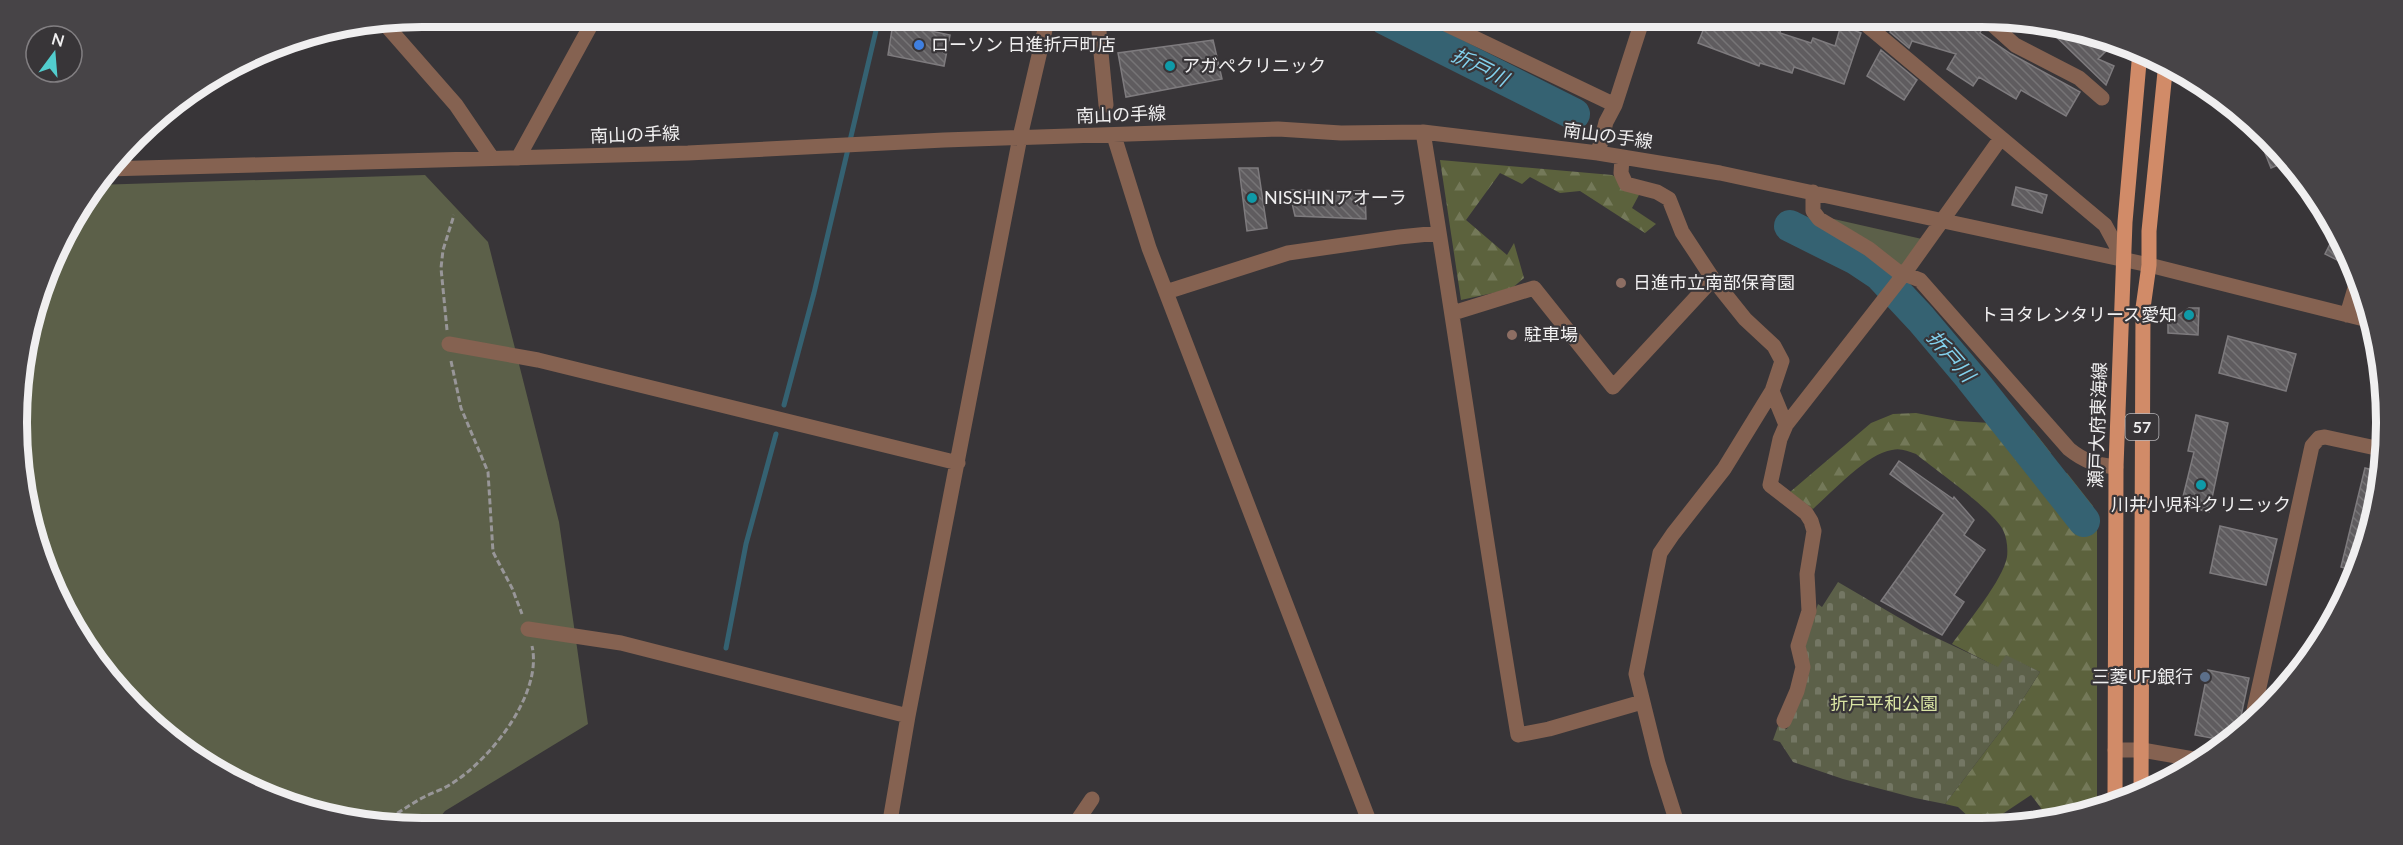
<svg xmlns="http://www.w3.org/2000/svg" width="2403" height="845" viewBox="0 0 2403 845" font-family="Lato,'Noto Sans JP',sans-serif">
	<defs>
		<pattern id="forest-firs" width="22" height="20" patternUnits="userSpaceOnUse" patternTransform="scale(1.5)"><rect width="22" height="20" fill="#5c623d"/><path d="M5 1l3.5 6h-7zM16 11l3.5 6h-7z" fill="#747959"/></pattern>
		<pattern id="cemetery-stones" width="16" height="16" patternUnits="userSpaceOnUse" patternTransform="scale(1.5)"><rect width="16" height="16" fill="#5c6049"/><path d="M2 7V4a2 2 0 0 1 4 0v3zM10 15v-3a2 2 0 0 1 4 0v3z" fill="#747764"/></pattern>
		<pattern id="building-back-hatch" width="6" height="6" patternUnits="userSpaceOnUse" patternTransform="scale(1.5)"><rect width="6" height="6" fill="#5f5c5f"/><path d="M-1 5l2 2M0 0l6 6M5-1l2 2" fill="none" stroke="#767476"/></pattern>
	</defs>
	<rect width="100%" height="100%" fill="#383538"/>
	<path fill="#5c6049" d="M425,175l63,67 71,280 29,202 -143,87 -14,17 -113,-13 -121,-55 -61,-50 -51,-62 -55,-121 -13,-78 3,-79 39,-127 35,-58z
		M1825,217l97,22 -20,29z
		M1933,314l14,16 -5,4 -14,-16z
		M1961,348l21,24 -6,5 -19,-25z
		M1997,390l18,22 -6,5 -18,-22z
		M2033,430l18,23 -8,6 -18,-22z
		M2067,473l26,33 4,23 -39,-51z"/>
	<path fill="url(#forest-firs)" d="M1440,160l172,15 36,17 -9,3 -7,13 24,16 -11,9 -65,-42 -20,2 -30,-16 -8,7 -22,-11 -34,47 41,35 7,-12 10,35 -13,11 -50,11z
		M1916,413l42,8 32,2 7,-4 82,106 10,-6 8,10v277l-47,14 -19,-25 -39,26 -21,-2 -13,-12 -13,-3 67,-88 28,-44 -34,-16 -7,12 -47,-24c15,-21 51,-64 55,-87 1,-8 0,-19 -4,-27 -11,-21 -66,-59 -87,-76 -9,-3 -15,-6 -24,-4 -24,3 -60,42 -79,59l-23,-17 81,-69 22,-9z"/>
	<path fill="url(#cemetery-stones)" d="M1838,582l82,48 78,37 8,-12 34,17 -28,44 -67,88 -30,-6 -72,-19 -50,-17 -13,-20 -7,-2 5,-14 9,3 13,-37 4,-47 14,-41 4,3z"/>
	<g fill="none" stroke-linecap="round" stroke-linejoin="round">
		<path stroke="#356272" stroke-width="5" d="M784,405l30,-112 64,-271
			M726,648l20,-104 30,-110"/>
		<path stroke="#356272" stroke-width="32" d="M1385,19l189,95
			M1790,226l66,33 24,16 41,44 49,58 114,144"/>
	</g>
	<path fill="url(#building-back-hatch)" stroke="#7e7b7e" stroke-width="1.5" d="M1776,17l6,3 -2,13 31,10 2,-5 22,8 6,-21 20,8 -17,51 -50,-17 -2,6 -32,-10 -1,3 -61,-23 10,-25h16l34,13 4,-13z
		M1926,17l35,12 10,-12 11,12 -2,4 31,21 69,38 -14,24 -45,-26 -5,9 -37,-22 -6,9 -26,-17 9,-15 -44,-13 -3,7 -19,-16 6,-13 26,12z
		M893,23l57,12 -6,31 -56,-11z
		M2044,25l42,6 21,19 -9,9 16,7 -8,19z
		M1213,40l9,39 -96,18 -8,-44z
		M1881,50l36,30 -13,20 -37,-24z
		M2274,143l16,17 -19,8 -8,-20z
		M1239,168h19l9,60 -20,3z
		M2016,187l31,8 -5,18 -30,-8z
		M1289,190l76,1 1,28 -71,-3z
		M2333,238l10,5 12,26 -30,-15z
		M2189,308h10l-1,27 -30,-2v-11z
		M2228,336l68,18 -10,37 -67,-18z
		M2196,415l32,8 -19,89 -28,-7 13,-53 -6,-1z
		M1899,461l54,38 1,-2 20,23 -10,15 21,15 -31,45 10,7 -22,33 -61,-34 63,-88 -54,-39z
		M2365,468l17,4 -9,55 -18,44 -14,-4z
		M2220,526l57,13 -11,46 -56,-12z
		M2208,670l41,8 -12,57 -9,6 -33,-6z"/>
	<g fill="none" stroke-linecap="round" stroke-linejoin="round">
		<path stroke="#989698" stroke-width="3" stroke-dasharray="6 3" stroke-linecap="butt" d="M447,330l-6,-62 2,-18 11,-35
			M451,361l10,47 27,64 5,80 19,36 10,26
			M382,823c13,-8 26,-17 40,-25 9,-5 20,-8 29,-14 39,-24 92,-90 81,-138"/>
		<path stroke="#856251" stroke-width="15" d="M1857,17l248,208 19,35
			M1984,17l31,28 64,33 23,20
			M1435,19l180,86
			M1098,21l8,84
			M385,24l71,81 36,53
			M1423,132c33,201 61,402 95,603l31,-6 93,-27
			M1114,136l35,112 222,578
			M1598,153l8,-31 9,-17 28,-87
			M518,158l74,-135
			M1622,158l-1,15 5,11 31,8 12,7 13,33 31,47 32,40 29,27 8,15 -10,30 -48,78 -51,65 -13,19 -24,121 22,89 20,63
			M106,169l582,-16 256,-13 334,-11 63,4 82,-1 175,21 122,20 429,92 223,56
			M1813,192v19l6,8 50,30 28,22 23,9 149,169c16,13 28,16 47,18
			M1166,292l122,-39 111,-16 40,-4
			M1453,313l81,-25 79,99 100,-108
			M2347,315l11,-37
			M449,344l89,16 420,103
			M1772,391l14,34
			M528,629l93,14 287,73
			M1784,721l13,-30 6,-24 -5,-21 11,-35 -2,-37 7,-43 -3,-10 -5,-8 -36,-28 10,-46 6,-14 118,-151 97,-136
			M2251,724l61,-278 7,-8 6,-1 60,13
			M2115,750h27l57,10
			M889,827l19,-111 112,-579 27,-116
			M1073,827l19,-28"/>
		<path stroke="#d18b68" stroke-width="15" d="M2141,792l2,-484 6,-43v-34l17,-169
			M2115,800l1,-333 9,-245 15,-171"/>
	</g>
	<circle fill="#3f7fe0" stroke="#383538" stroke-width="2" cx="919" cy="45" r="6"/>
	<g fill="#0f9aa8" stroke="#383538" stroke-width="2">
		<circle cx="1170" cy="66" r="6"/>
		<circle cx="1252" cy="198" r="6"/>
		<circle cx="2189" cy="315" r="6"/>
		<circle cx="2201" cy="485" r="6"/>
	</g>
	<g fill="#8d6e63" stroke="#383538" stroke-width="2">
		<circle cx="1621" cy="283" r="6"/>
		<circle cx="1512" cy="335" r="6"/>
	</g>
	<circle fill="#5c6f8a" stroke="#383538" stroke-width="2" cx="2205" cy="677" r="6"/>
	<g text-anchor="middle" stroke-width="4.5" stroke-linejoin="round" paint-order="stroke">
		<rect fill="#383538" stroke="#b9b7b9" stroke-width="1.5" x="2125.5" y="414" width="33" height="26" rx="4.5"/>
		<g font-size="16" font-weight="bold" fill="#f0eff0">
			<text x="2142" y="433">57</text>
		</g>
		<g font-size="18" fill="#f0eff0" stroke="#383538" text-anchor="start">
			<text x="931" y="51">ローソン 日進折戸町店</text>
			<text x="1182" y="72">アガぺクリニック</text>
			<text x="1264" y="204">NISSHINアオーラ</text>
			<text x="1633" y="289">日進市立南部保育園</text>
			<text x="2177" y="321" text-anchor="end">トヨタレンタリース愛知</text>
			<text x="1524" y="341">駐車場</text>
			<text x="2201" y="511" text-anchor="middle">川井小児科クリニック</text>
			<text x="2193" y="683" text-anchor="end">三菱UFJ銀行</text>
		</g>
		<g font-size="18" fill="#f0eff0" stroke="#383538">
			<text transform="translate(1121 115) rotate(-2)" y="6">南山の手線</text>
			<text transform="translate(635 135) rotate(-2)" y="6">南山の手線</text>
			<text transform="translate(1608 136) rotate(8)" y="6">南山の手線</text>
			<text transform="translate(2098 425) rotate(-88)" y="6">瀬戸大府東海線</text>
		</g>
		<g font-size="18" fill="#d9e4a3" stroke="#383538">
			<text x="1884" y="710">折戸平和公園</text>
		</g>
		<g font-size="20" font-style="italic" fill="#83d1ed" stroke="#383538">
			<text transform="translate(1480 67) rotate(27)" y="7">折戸川</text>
			<text transform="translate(1951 356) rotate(49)" y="7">折戸川</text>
		</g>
	</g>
	<path d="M0 0H2403V845H0ZM422 27H1981A395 395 0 0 1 2376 422V423A395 395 0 0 1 1981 818H422A395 395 0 0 1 27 423V422A395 395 0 0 1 422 27Z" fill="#474447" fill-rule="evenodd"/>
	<path fill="none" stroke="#f0eff0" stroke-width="8" d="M422 27H1981A395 395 0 0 1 2376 422V423A395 395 0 0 1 1981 818H422A395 395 0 0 1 27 423V422A395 395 0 0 1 422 27Z"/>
	<g transform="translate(54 54) rotate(16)"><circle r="28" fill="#383538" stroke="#827f82" stroke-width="1.5"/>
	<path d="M0-4.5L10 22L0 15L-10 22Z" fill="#52cdce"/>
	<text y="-9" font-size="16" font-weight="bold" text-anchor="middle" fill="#f0eff0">N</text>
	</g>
</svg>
